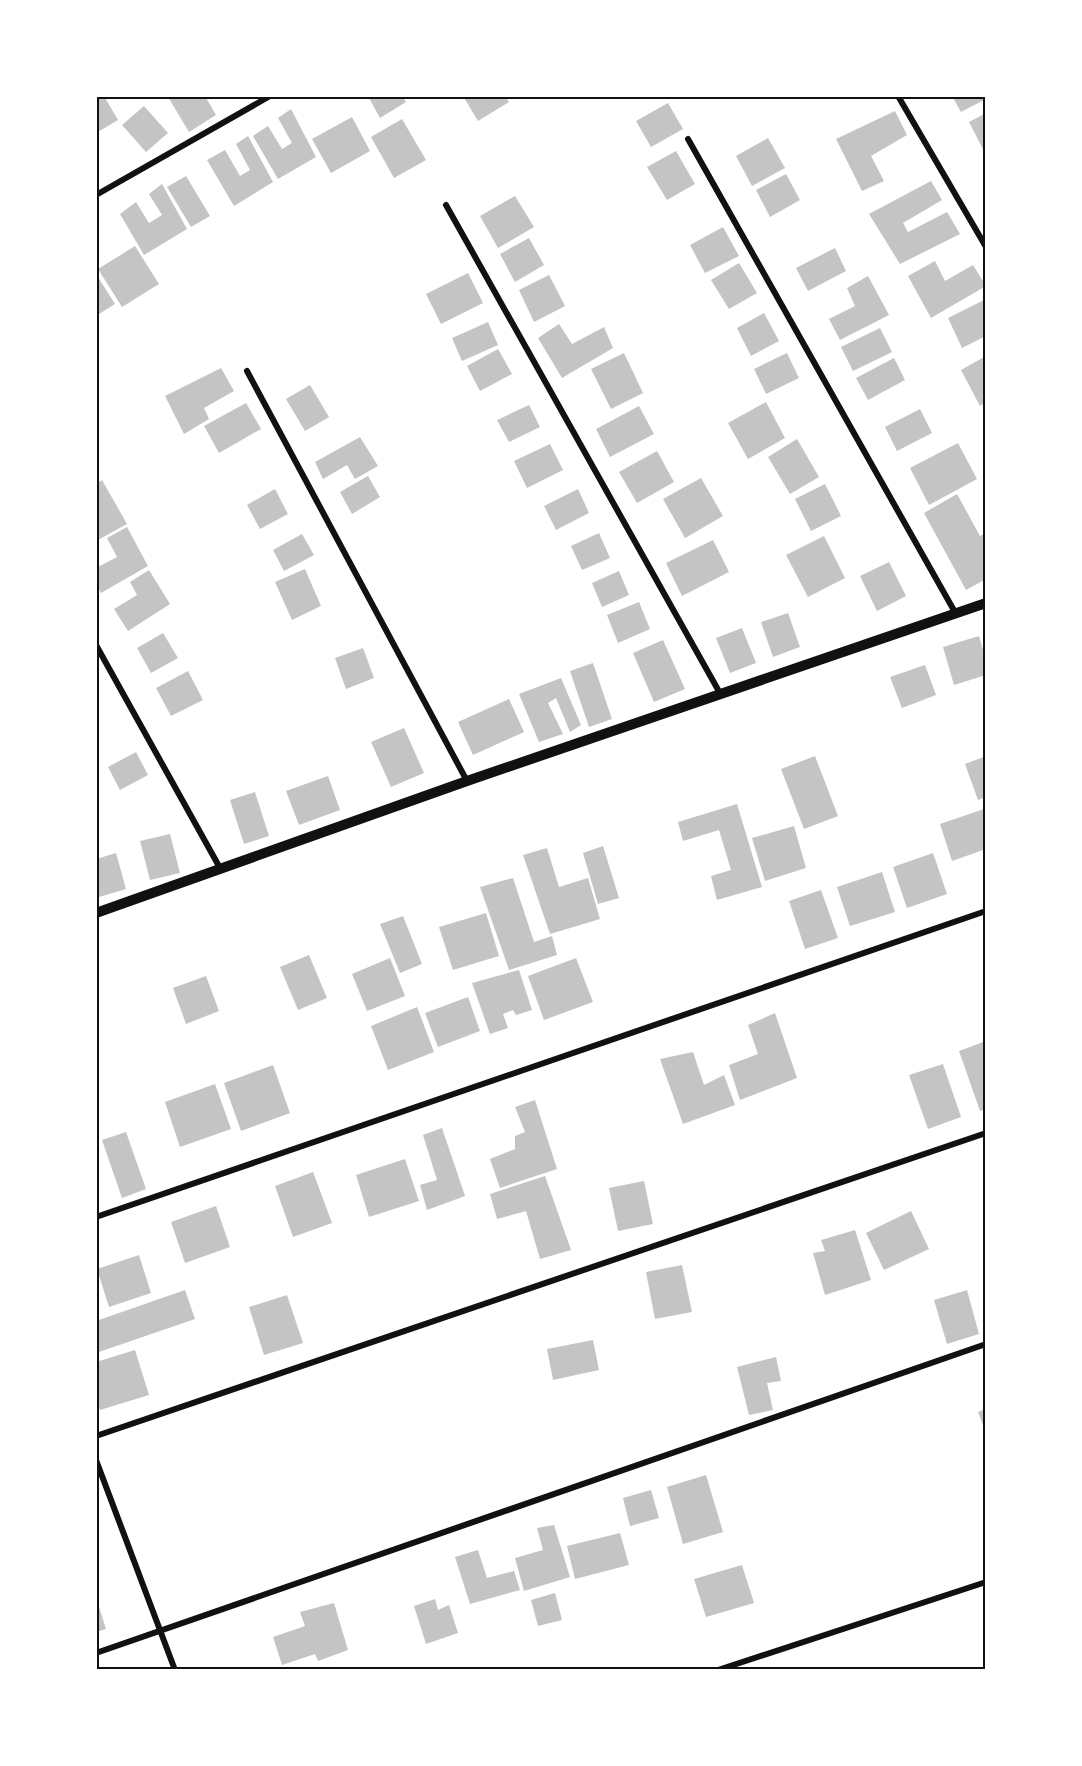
<svg xmlns="http://www.w3.org/2000/svg" width="1082" height="1766" viewBox="0 0 1082 1766" font-family="'Golos Text',sans-serif">
	<rect width="100%" height="100%" fill="#fff"/>
	<path fill="#c4c4c4" d="M96,96h8l14,24 -22,13z
		M170,96h35l11,19 -27,17 -21,-35z
		M374,96h28l4,6 -26,16 -11,-20z
		M463,96h42l4,6 -31,19z
		M952,96h34v3l-25,13z
		M668,103l15,26 -32,18 -15,-26z
		M144,106l24,27 -22,19 -24,-27z
		M291,109l25,48 -38,22 -25,-43 15,-10 14,23 10,-6 -14,-25z
		M895,111l12,24 -36,21 13,25 -22,10 -26,-52z
		M986,113v42l-17,-33z
		M352,117l18,34 -39,22 -19,-34z
		M402,119l24,41 -32,18 -23,-41z
		M248,136l25,46 -39,24 -27,-46 18,-10 15,26 10,-6 -14,-26z
		M768,138l17,30 -33,18 -16,-30z
		M676,151l19,33 -28,16 -20,-33z
		M786,174l14,26 -30,17 -14,-27z
		M186,176l24,40 -19,11 -24,-40z
		M931,181l11,19 -39,23 5,9 39,-20 13,22 -60,30 -31,-50z
		M162,184l25,45 -43,26 -24,-41 16,-12 13,21 13,-8 -13,-21z
		M515,196l19,31 -36,21 -18,-32z
		M723,227l16,29 -34,17 -15,-28z
		M529,238l15,27 -29,17 -15,-28z
		M135,246l24,38 -37,23 -24,-38z
		M835,248l11,23 -38,20 -12,-23z
		M935,261l10,20 28,-16 13,21 -55,32 -23,-42z
		M739,263l18,30 -28,16 -18,-29z
		M468,273l15,30 -42,21 -15,-30z
		M96,274l19,30 -19,12z
		M549,275l16,31 -31,16 -15,-32z
		M868,276l21,39 -49,25 -11,-21 26,-13 -8,-18z
		M986,299v37l-24,12 -14,-30z
		M764,313l15,28 -28,15 -14,-28z
		M488,322l10,23 -36,16 -10,-23z
		M559,324l13,20 32,-17 9,21 -51,30 -24,-40z
		M880,328l12,24 -39,19 -12,-24z
		M498,349l14,25 -32,17 -13,-25z
		M624,353l19,40 -32,16 -20,-40z
		M787,353l12,25 -33,16 -12,-25z
		M986,356v46l-6,4 -19,-36z
		M894,358l11,22 -37,20 -12,-22z
		M221,368l13,23 -30,17 5,11 -25,15 -19,-38z
		M310,385l19,32 -24,14 -19,-32z
		M766,402l19,36 -37,21 -20,-36z
		M246,403l15,26 -42,24 -15,-27z
		M529,405l11,22 -31,15 -12,-22z
		M639,406l15,28 -44,23 -14,-28z
		M920,409l12,24 -35,18 -12,-24z
		M360,437l18,29 -23,13 -8,-14 -24,14 -8,-17z
		M797,439l22,38 -29,17 -22,-37z
		M958,443l19,36 -48,26 -19,-37z
		M550,444l13,26 -36,18 -13,-27z
		M657,451l17,31 -37,21 -18,-31z
		M368,476l12,21 -28,17 -12,-22z
		M701,478l22,38 -38,22 -22,-39z
		M102,480l25,44 -31,17v-57z
		M825,484l16,32 -30,15 -16,-32z
		M275,489l13,25 -28,15 -13,-24z
		M578,489l11,24 -33,17 -12,-24z
		M957,494l23,42 6,-3v46l-20,11 -42,-77z
		M127,527l21,39 -47,27 -5,-9v-16l21,-11 -10,-19z
		M599,533l11,25 -28,12 -11,-24z
		M302,534l12,21 -30,16 -11,-21z
		M824,536l21,42 -37,19 -22,-42z
		M713,540l16,32 -47,24 -16,-33z
		M889,562l17,34 -29,15 -17,-35z
		M305,569l16,37 -29,14 -17,-38z
		M149,570l21,34 -42,27 -14,-22 23,-14 -7,-13z
		M619,571l10,24 -27,12 -10,-24z
		M639,602l11,27 -32,14 -11,-28z
		M788,613l12,34 -27,10 -12,-35z
		M742,628l14,35 -26,10 -14,-35z
		M163,633l15,25 -27,15 -14,-25z
		M979,636l7,24v15l-32,10 -11,-38z
		M663,640l22,49 -31,13 -21,-49z
		M363,648l11,30 -28,11 -11,-31z
		M593,663l19,56 -23,8 -19,-56z
		M925,665l11,30 -34,13 -12,-31z
		M188,671l15,29 -32,16 -15,-28z
		M561,678l20,47 -11,7 -14,-34 -8,5 15,31 -24,8 -20,-48z
		M509,699l15,33 -51,23 -15,-33z
		M404,728l20,45 -33,14 -20,-45z
		M136,752l12,23 -28,15 -12,-23z
		M815,756l23,60 -34,13 -23,-60z
		M986,756v41l-8,3 -13,-36z
		M328,776l12,34 -41,15 -13,-34z
		M255,792l14,44 -25,8 -14,-44z
		M737,804l25,83 -45,13 -6,-24 20,-6 -12,-40 -36,11 -5,-19z
		M984,809l2,5v35l-34,12 -12,-37z
		M794,826l12,42 -41,13 -13,-43z
		M170,834l10,39 -30,7 -10,-39z
		M603,846l16,52 -21,6 -15,-51z
		M547,848l12,39 29,-9 12,41 -50,15 -27,-79z
		M116,853l10,36 -27,8 -3,-11v-27z
		M933,853l14,41 -40,14 -14,-41z
		M882,872l13,40 -45,14 -13,-39z
		M513,878l21,64 18,-6 5,19 -48,15 -29,-83z
		M821,890l17,48 -33,11 -16,-48z
		M486,913l13,43 -46,14 -14,-43z
		M403,916l19,48 -22,9 -20,-49z
		M309,955l18,43 -29,12 -18,-43z
		M390,958l15,38 -38,15 -15,-37z
		M576,958l17,44 -49,18 -16,-44z
		M519,970l13,40 -16,5 -3,-5 -10,4 5,14 -18,6 -18,-51z
		M206,976l13,35 -33,13 -13,-36z
		M468,997l12,34 -42,16 -13,-34z
		M417,1007l17,45 -46,18 -17,-44z
		M775,1013l22,65 -57,22 -11,-35 29,-11 -10,-29z
		M986,1041v68l-6,2 -21,-60z
		M693,1052l11,33 20,-10 11,30 -52,19 -23,-65z
		M943,1064l18,53 -33,12 -19,-54z
		M273,1065l17,48 -49,18 -17,-48z
		M215,1084l16,45 -51,18 -15,-45z
		M535,1100l22,69 -57,19 -10,-29 25,-10v-13l10,-4 -10,-25z
		M442,1128l23,68 -38,14 -7,-25 17,-5 -14,-45z
		M126,1132l20,57 -24,9 -20,-58z
		M405,1159l14,42 -50,16 -13,-42z
		M313,1172l19,51 -39,14 -18,-51z
		M545,1176l26,74 -31,9 -14,-48 -29,8 -7,-25z
		M644,1181l9,43 -35,7 -9,-43z
		M216,1206l14,41 -45,16 -14,-41z
		M911,1211l18,38 -45,21 -18,-37z
		M855,1230l16,50 -46,15 -12,-42 12,-2 -4,-11z
		M139,1255l12,38 -42,14 -12,-38z
		M682,1265l10,47 -37,7 -9,-47z
		M185,1290l10,29 -99,34v-32z
		M967,1290l12,44 -32,10 -13,-44z
		M287,1295l16,48 -39,12 -15,-48z
		M593,1340l6,30 -46,10 -6,-31z
		M135,1350l14,45 -49,15 -4,-13v-35z
		M776,1357l5,24 -14,2 6,27 -24,5 -12,-48z
		M986,1409v24l-8,-21z
		M706,1475l17,57 -40,12 -16,-57z
		M651,1490l8,28 -29,8 -7,-28z
		M554,1525l16,52 -46,14 -9,-33 28,-8 -6,-22z
		M620,1533l9,32 -54,14 -8,-33z
		M478,1550l9,28 27,-7 6,19 -50,14 -15,-47z
		M742,1565l12,38 -48,14 -12,-38z
		M555,1593l7,27 -24,6 -7,-26z
		M96,1597l10,32 -10,3z
		M435,1599l3,11 11,-5 9,28 -32,11 -12,-38z
		M334,1603l14,47 -30,11 -3,-7 -33,11 -9,-28 32,-11 -5,-14z"/>
	<g fill="none" stroke-linecap="round" stroke-linejoin="round">
		<path stroke="#111" stroke-width="6" d="M898,96l88,151
			M688,139l268,475
			M96,195l174,-99
			M446,205l275,490
			M247,371l220,410
			M96,645l124,223
			M96,1217l890,-306
			M96,1436l890,-303
			M96,1460l79,210
			M96,1653l890,-309
			M718,1670l268,-88"/>
		<path stroke="#111" stroke-width="10" d="M96,913l371,-132 519,-178"/>
	</g>
	<rect width="1082" height="1766" fill="none" stroke="#ffffff" stroke-width="195"/>
	<rect x="98" y="98" width="886" height="1570" fill="none" stroke="#111" stroke-width="2"/>
</svg>
